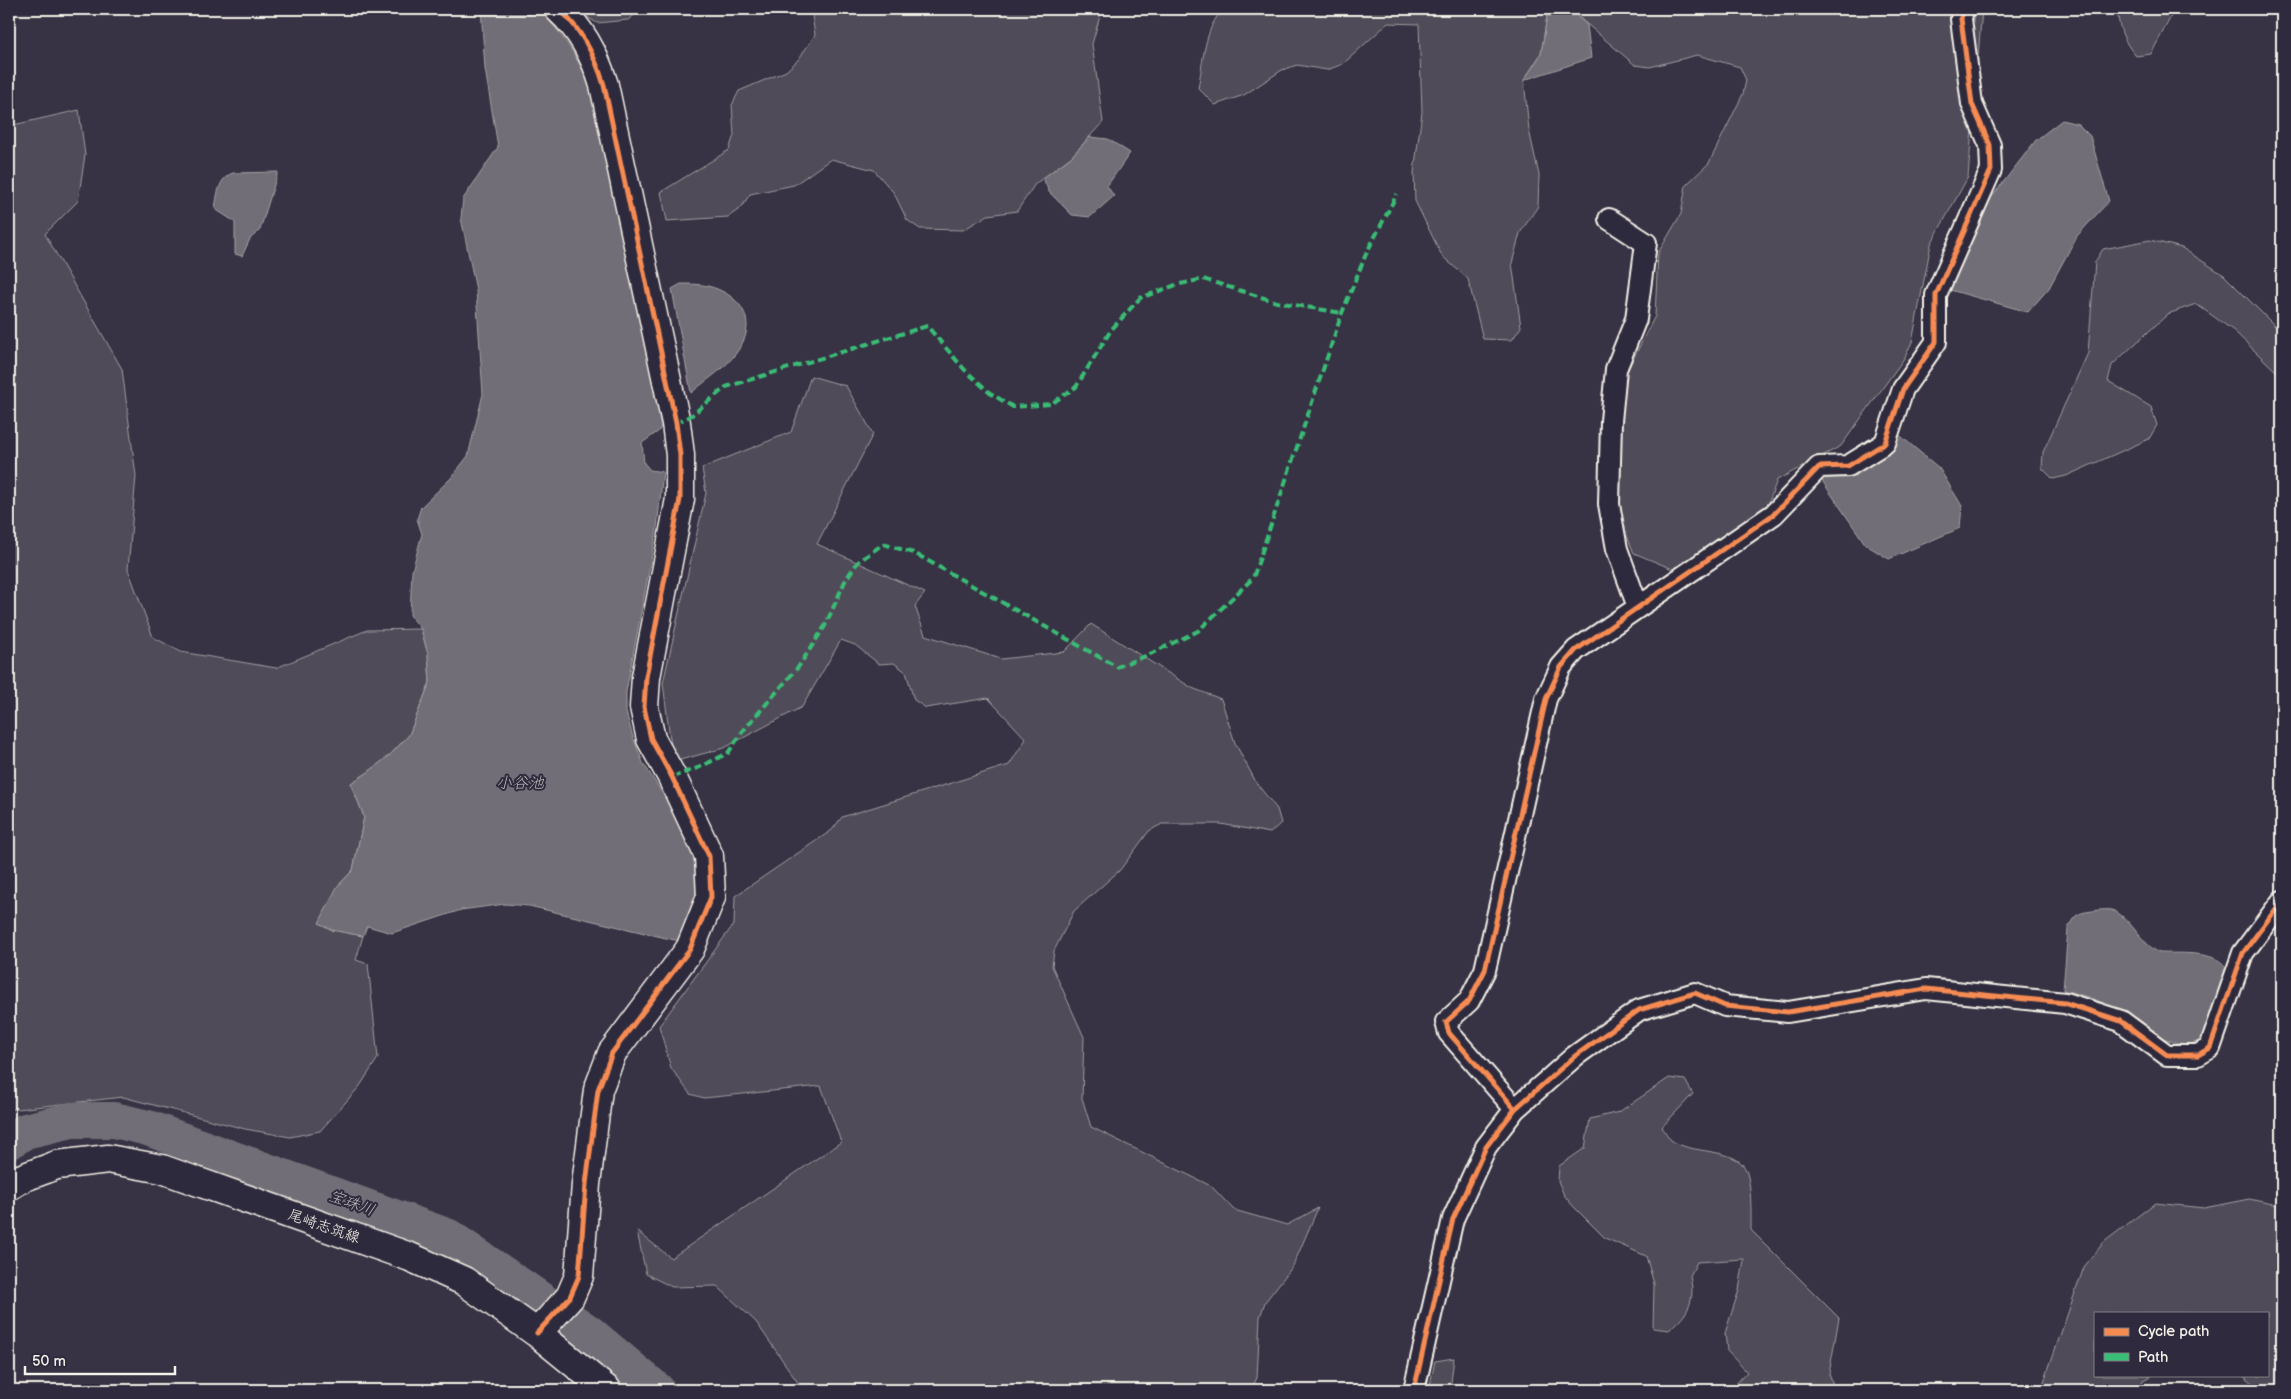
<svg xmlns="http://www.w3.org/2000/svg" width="2291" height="1399" viewBox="0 0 2291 1399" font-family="'Balsamiq Sans','Klee One',sans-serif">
	<rect width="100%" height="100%" fill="#373244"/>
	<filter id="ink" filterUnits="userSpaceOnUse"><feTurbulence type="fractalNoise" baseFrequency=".02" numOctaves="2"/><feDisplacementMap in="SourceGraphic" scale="10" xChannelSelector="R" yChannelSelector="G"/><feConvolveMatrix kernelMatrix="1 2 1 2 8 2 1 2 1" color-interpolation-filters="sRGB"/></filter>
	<g filter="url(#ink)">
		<path fill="#504b59" stroke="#a29ea0" d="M579,9h63l-14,11 -31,3 -13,-8z
			M811,9h291l-10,35 11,78 -32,35 -36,27 -18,27 -29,4 -25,15 -43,-1 -13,-9 -13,-27 -20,-23 -43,-11 -37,26 -44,9 -9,14 -13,9 -61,4 -6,-29 68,-42 5,-15 -2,-30 7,-14 47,-20 12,-11 17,-25z
			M1224,9h344l-21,7 -6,38 -17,26 5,50 10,45 -1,31 -18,27 -8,30 9,64 -9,13 -29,-1 -15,-60 -26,-23 -27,-55 -1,-29 8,-60 -3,-88 -31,-1 -45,41 -16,6 -30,-5 -15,5 -38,25 -29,10 -17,-17c5,-24 6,-62 26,-79z
			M1569,9h413l-14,168 -37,67 -19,98 -7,15 -64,89 -64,34 -14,38 -88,52 -41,-17 -12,-29 -8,-60 7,-64 6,-29 28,-55 3,-63 23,-39 5,-29 23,-22 34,-69 3,-14 -6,-13 -43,-12 -47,12 -15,-2z
			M2117,9h58l-24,45 -15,2c-13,-15 -17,-28 -19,-47z
			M79,110l6,45 -7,46 -33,33 77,135 14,107 -8,93 25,68 28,15 95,16 91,-38 54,-1 7,25 2,28 -21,53 -19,20 -23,18 -16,10 13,34 -11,53 -16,17 -5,43 31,6 -7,24 12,4 10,94 -18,28 -40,45 -30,6 -45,-8 -122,-32 -114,13v-984z
			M2150,240l32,8 42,27 58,58v44l-48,-46 -38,-27 -28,10 -56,51 -4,16 43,26 6,18 -8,14 -83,37 -13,3 -11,-11 1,-16 45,-99 7,-91 8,-13z
			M811,376l35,10 27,48 -56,110 108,49 -10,13 10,29 76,24 63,-7 27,-28 101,64 29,11 14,44 22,41 20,25 4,14 -11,10 -49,-9h-59l-13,7 -29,39 -46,41 -20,40 -2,15 32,71 -2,61 9,29 120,59 23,24 53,15 31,-17 -25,58 -28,36 -5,15 -3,61 -6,12h-448l-47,-68 -39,-36 -45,1 -26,-13 -9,-43 34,27 170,-116 -20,-56 -117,12 -14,-4 -19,-26 -12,-42 75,-102 1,-28 97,-66 10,-13 167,-52 17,-26 -38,-41 -62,10 -12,-8 -8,-28 -12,-9 -15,1 -24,-19 -14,-5 -39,67 -78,41 -51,14 -10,-79 43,-190 -4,-25 89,-36z
			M1669,1078l16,2 8,14 -31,33c3,4 6,10 9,13 20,15 62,7 74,28 7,13 6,47 6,62l88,88 -10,56 6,16h-105l17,-18 -20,-21 -2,-18 14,-43 5,-31 -47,3 -7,14c6,25 -2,39 -21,54l-16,-2 1,-44 -8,-28 -41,-18 -32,-32 -9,-11 -6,-14 1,-15 26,-18 5,-29 29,-7z
			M2249,1199l33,7v184h-20l-19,-15h24v-62h-172v62h58l-10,5 -4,10h-98l43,-123 20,-25 51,-39 49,5z
			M1454,1358l-4,32h-21l6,-29z"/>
		<path fill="#726e77" stroke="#a6a2a4" d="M481,9h57c28,27 46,59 60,95l63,322 -2,5 -17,12 2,20 6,7 13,2 -6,56 -31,164v20l7,25 10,26 44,68 5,17 6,34 -7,34 -12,25 -150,-35 -24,-2 -44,6 -69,23 -25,-7 -4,10 -31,-6 -13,-7 18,-36 16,-17 11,-53 -13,-34 16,-10 23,-18 19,-20 21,-53 -2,-28 -7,-25 -11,-14 2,-44 10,-37 -5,-15 4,-12 30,-29 17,-22 15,-62 -7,-104 -15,-72 2,-19 35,-52 -13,-78z
			M1569,9l18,16 4,33 -67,22 17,-26 6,-38z
			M2062,120l16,4 12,12 19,65 -32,35 -28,52 -21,24 -85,-24 34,-72 59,-76z
			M1090,137l18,2 22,14 -23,33 7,10 -24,21 -18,-2 -23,-23 -6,-14 28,-21z
			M278,172l-18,58 -10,9 -8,17 -7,-2v-32l-20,-13c2,-13 3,-31 18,-36z
			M681,284c9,0 18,0 27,2 31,8 51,33 31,63 -11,18 -33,31 -48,44l-19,-104z
			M1897,433l42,35 23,38 -2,22 -71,31 -23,-14 -50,-73z
			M2099,910c4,0 9,-1 12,0 18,4 30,35 49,43 21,1 61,-4 69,20 -4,12 -19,57 -26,64 -22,24 -74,-21 -96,-32 -14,-7 -29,-11 -44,-15l5,-61c7,-18 13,-16 31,-19z"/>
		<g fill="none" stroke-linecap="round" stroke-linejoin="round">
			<path stroke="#726e77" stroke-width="36" d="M9,1142l16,-11 47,-11h42l34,8 301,109 139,95 69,58"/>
			<g stroke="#f4f1e8" stroke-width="24">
				<path id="street" d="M1609,219l37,24 -10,76 -20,50 -5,52 -2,83 8,45 21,58
					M1515,1109l-66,-76 -3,-11 23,-21 16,-31 61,-271 15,-32 15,-17 198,-136 45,-47 29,-1 37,-23 18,-54 33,-47v-47l55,-125 -1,-25 -18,-41 -11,-85 2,-10
					M1414,1390l39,-171 33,-72 29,-38 60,-53 64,-46 56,-17 30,13 63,6 138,-23 139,14 56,18 46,34h31l12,-7 33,-95 39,-52"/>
			</g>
			<g stroke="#f4f1e8" stroke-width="31">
				<path id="secondary" d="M9,1186l13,-8 35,-13 51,-6 54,10 248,88 54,24 73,52 70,57
					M537,1333l33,-36 9,-21 7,-92 12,-94 14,-37 78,-104 21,-52 -2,-41 -37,-79 -21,-38 -7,-32 2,-30 34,-178v-44l-4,-32 -72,-338c-9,-30 -22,-55 -45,-76"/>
			</g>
			<use href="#street" stroke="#2f2a3d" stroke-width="20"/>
			<use href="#secondary" stroke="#2f2a3d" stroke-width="28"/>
			<path stroke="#3abd76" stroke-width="4" stroke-dasharray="8 4" stroke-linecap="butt" d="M676,423l16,-8 34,-28 201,-61 37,43 26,24 23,14 38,-3 25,-17 35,-57 29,-32 36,-13 27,-6 74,23 65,11
				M672,777l26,-9 30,-15 15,-22 56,-65 26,-40 21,-47 12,-17 25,-18 31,9 203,114 31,-12 50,-24 55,-53 89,-265 24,-59 31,-60"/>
			<g stroke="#2f2a3d" stroke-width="8">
				<path id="cycleway" d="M1515,1109l-66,-76 -3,-11 23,-21 16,-31 61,-271 15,-32 15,-17 198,-136 45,-47 29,-1 37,-23 18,-54 33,-47v-47l55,-125 -1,-25 -18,-41 -11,-85 2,-10
					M537,1333l33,-36 9,-21 7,-92 12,-94 14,-37 78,-104 21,-52 -2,-41 -37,-79 -21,-38 -7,-32 2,-30 34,-178v-44l-4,-32 -72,-338c-9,-30 -22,-55 -45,-76
					M1414,1390l39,-171 33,-72 29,-38 60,-53 64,-46 56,-17 30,13 63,6 138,-23 139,14 56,18 46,34h31l12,-7 33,-95 39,-52"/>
			</g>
			<use href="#cycleway" stroke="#f68b52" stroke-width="5"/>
		</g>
	</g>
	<g text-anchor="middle" stroke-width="4" stroke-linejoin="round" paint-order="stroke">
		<g font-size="15" fill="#f4f1e8" stroke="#2f2a3d">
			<text transform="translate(324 1226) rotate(19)" y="5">尾崎志筑線</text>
		</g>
		<g font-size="16" font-style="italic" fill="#bab6b5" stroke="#2f2a3d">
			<text x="520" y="788">小谷池</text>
			<text transform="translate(352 1202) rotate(20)" y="6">宝珠川</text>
		</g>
	</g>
	<rect width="2291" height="1399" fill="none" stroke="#2f2a3d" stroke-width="30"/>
	<rect x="15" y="15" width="2261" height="1369" fill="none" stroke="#f4f1e8" stroke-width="2" filter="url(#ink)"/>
	<rect x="2094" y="1312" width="175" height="65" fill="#2f2a3d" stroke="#7e7a81"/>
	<rect x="2104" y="1328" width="25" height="8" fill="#f68b52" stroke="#7e7a81"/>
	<text x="2138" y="1336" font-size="15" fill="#f4f1e8">Cycle path</text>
	<rect x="2104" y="1353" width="25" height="8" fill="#3abd76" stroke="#7e7a81"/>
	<text x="2138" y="1362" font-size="15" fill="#f4f1e8">Path</text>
	<path d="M25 1366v8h150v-8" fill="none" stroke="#f4f1e8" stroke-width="2.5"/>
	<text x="32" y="1366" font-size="15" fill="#f4f1e8" stroke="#2f2a3d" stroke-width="4" paint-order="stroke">50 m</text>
</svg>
